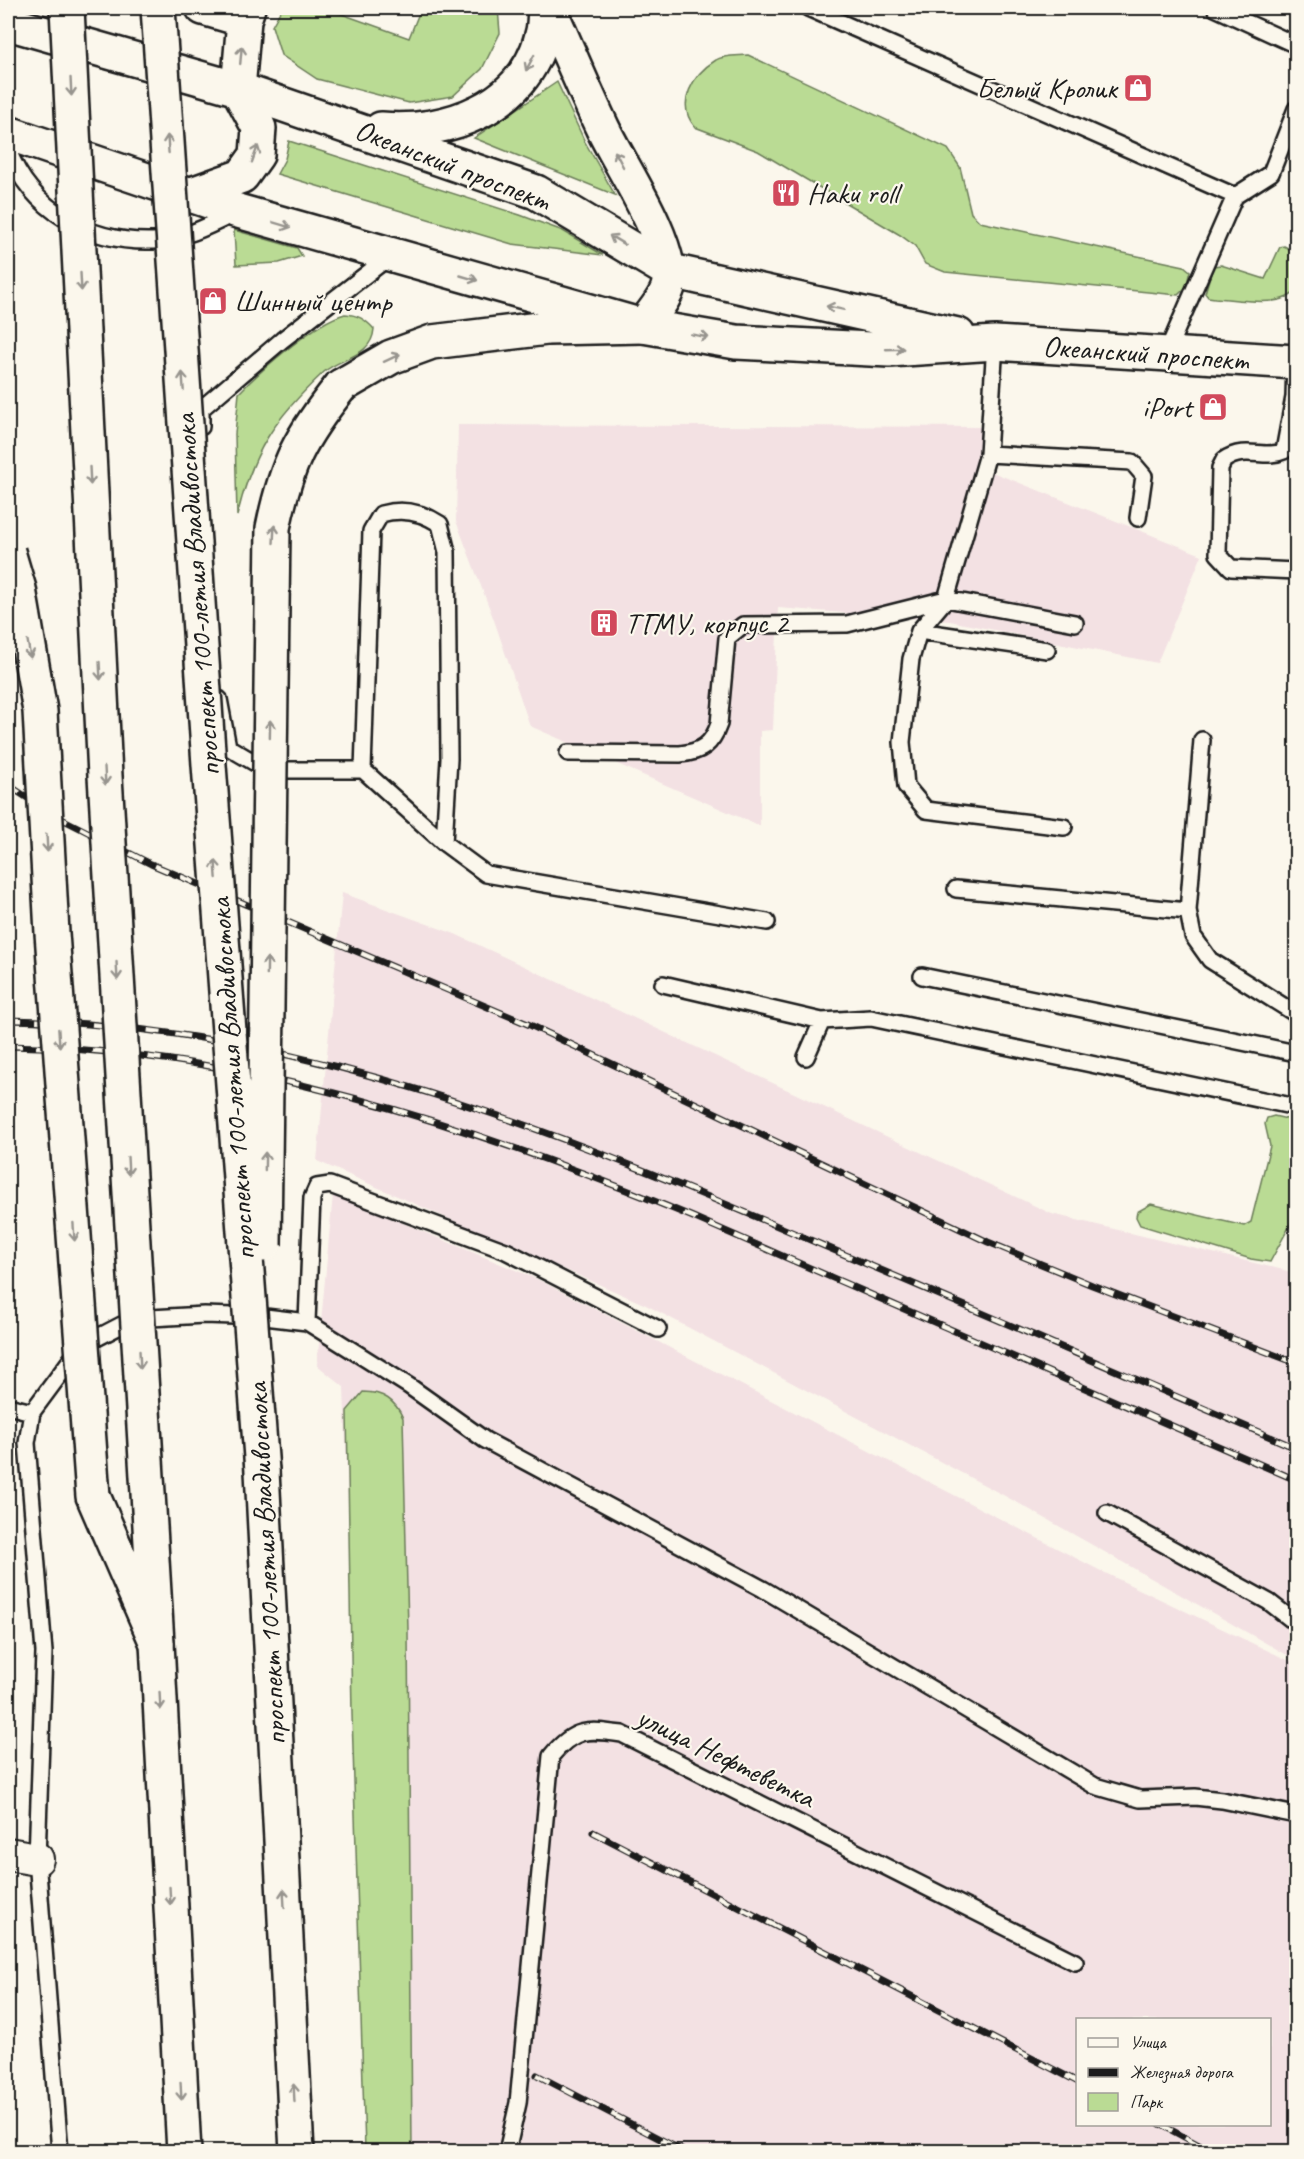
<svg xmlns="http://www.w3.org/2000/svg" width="1304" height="2159" viewBox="0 0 1304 2159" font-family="Caveat,sans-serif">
	<rect width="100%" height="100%" fill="#fbf7ec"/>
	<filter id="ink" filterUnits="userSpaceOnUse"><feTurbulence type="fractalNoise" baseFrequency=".0167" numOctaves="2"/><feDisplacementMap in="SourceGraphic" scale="12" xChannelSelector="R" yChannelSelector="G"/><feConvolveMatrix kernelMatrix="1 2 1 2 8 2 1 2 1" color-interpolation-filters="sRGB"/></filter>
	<g filter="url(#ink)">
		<path fill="#f3e1e3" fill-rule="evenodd" d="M458,425l537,2 -3,45 210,83 -45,108 -207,-42 -172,-13 -5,122 -13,1v95l-230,-100 -36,-106 -38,-99z
			M342,893l113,41 597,280 244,59v387l-278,-157 -372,-198 -329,-144z
			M333,1194l204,85 562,291 197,94v487h-926l-26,-764 -27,-22zM1078,2020h192v104h-192z"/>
		<path fill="#badb94" stroke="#6b7c58" stroke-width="1.5" d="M282,8h43l84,30 12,-30h77l2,25 -18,36 -29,27 -44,7 -92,-24 -36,-24 -9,-29z
			M748,55l200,94 12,18 11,46 9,9 204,44 6,5 -4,16 -8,8 -233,-23 -20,-8 -10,-18 -15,-11 -142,-84 -63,-24c-20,-23 -2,-53 21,-67 7,-5 23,-4 32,-5z
			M557,82l28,60 30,53 -141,-57z
			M289,141l231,74 43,16 40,24 -91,-11 -235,-70 8,-15z
			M234,230l63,18 5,8 -23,7 -43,2z
			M1284,246l12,6v38c-12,19 -60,9 -81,8l-7,-1 -3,-4 8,-27 8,-1 44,14 15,-32z
			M345,314c13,1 20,5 29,15 -2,28 -33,28 -50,43 -49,46 -71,78 -87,144l-2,-82 4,-41c22,-23 76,-71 106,-79z
			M1274,1116l22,5v93l-26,48 -19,-3 -111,-34 -4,-8 1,-5 14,-8 93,22 7,-4 19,-76 -5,-22 2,-6z
			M363,1392c20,0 32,8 40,26l5,212 4,521h-47l-13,-437 -5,-303z"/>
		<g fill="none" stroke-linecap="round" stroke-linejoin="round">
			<g stroke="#1c1c1c" stroke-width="20">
				<path id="lane" d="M808,8l427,188
					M1215,8l81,37
					M8,150c23,60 81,93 145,91 29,-1 58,-16 82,-28
					M995,343l-7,111 -42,145 -27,32 -8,28 -9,83 4,44 20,24 138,17
					M1166,354l69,-158 36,-23 25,-64
					M1295,362l-1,35 -10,54c-20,9 -38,-6 -60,9l-4,8 -2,86 13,14 65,3
					M201,427v-18l81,-69 108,-84
					M988,454l144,8 12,14 -6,42
					M919,631l128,19
					M219,699l9,48 39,23h96l81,73 42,31 281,48
					M1202,740l-14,171 5,25 17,24 86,54
					M568,753l112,1c22,-2 32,-10 39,-30l8,-86 16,-13 104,-1 99,-25 129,24
					M363,770l8,-239 10,-17c21,-6 41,-2 59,10l7,28 2,207 -5,84
					M956,889l232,22
					M922,976l374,77
					M663,984l159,37
					M806,1057l16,-36 49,-3 425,89
					M307,1322l5,-124 5,-11 13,-2 176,66 152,78
					M8,1406l24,6
					M1107,1513l162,89 27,21
					M60,2152l-23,-293 7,-207 -17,-209 5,-31 49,-66 52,-27 71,-4 61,2 42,5 102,64 76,54 278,149 332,197 45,13 55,-2 27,3 74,15
					M507,2152l11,-49 33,-347c23,-28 36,-27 71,-22l453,228"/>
			</g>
			<g stroke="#1c1c1c" stroke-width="36">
				<path id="street" d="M8,1854l29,5"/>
			</g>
			<g stroke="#1c1c1c" stroke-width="38">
				<path id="secondary" d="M238,89l6,-69 4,-12"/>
			</g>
			<g stroke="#1c1c1c" stroke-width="38">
				<path id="primary" d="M203,8l41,12
					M549,8c18,40 35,81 54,121 21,43 63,103 66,150 1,16 -18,35 -26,47
					M8,23l230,66 298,103 131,78 291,65
					M381,129c66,6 144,-22 161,-94 3,-9 2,-19 3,-27
					M8,133l230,78 405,115 93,16 153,8 106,-7 301,19
					M192,194l50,-18 15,-21 2,-27 -21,-39"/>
			</g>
			<g stroke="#1c1c1c" stroke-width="38">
				<path id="highway" d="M341,386l50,-29 41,-15 115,-14 96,-2
					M262,1471l35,681
					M157,1643l27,509"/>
			</g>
			<use href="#lane" stroke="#fbf7ec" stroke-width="15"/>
			<use href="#street" stroke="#fbf7ec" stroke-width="32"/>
			<use href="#secondary" stroke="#fbf7ec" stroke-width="33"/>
			<use href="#primary" stroke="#fbf7ec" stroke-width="33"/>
			<use href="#highway" stroke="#fbf7ec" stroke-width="33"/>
			<g stroke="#1c1c1c" stroke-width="7">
				<path id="rail" d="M8,785l44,29 99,50 379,161 458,217 104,43 204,78
					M8,1020c297,6 553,113 821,228 156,66 312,133 467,200
					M8,1046c239,5 466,80 685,171l603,263
					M593,1832l485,250
					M537,2075l148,77
					M1160,2124l52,28"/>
			</g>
			<use href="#rail" stroke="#fbf7ec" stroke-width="4.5" stroke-dasharray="14" stroke-linecap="butt"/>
			<g stroke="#1c1c1c" stroke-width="38" stroke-linecap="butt">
				<path id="primary-bridge" d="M8,552l11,37 21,122 12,222 41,563 63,145"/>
			</g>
			<g stroke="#1c1c1c" stroke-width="38" stroke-linecap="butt">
				<path id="highway-bridge" d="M67,8l38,768 52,867
					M158,8l51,757 53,706
					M264,1245l9,-717c13,-64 27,-91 68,-142"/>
			</g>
			<use href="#primary-bridge" stroke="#fbf7ec" stroke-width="33"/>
			<use href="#highway-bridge" stroke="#fbf7ec" stroke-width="33"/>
		</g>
		<defs><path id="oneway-shaft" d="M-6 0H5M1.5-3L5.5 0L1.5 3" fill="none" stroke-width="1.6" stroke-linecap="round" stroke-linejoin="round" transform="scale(1.5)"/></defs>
		<g stroke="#97948e">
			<use href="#oneway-shaft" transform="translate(241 55) rotate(-85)"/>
			<use href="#oneway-shaft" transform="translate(530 63) rotate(118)"/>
			<use href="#oneway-shaft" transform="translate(71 87) rotate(87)"/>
			<use href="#oneway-shaft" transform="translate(168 144) rotate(-94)"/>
			<use href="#oneway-shaft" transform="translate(255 154) rotate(-70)"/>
			<use href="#oneway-shaft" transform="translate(619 159) rotate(-118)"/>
			<use href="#oneway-shaft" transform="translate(282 225) rotate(17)"/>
			<use href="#oneway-shaft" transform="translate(617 240) rotate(-149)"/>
			<use href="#oneway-shaft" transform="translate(469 278) rotate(16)"/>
			<use href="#oneway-shaft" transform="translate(81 282) rotate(87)"/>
			<use href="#oneway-shaft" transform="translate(835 308) rotate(-168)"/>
			<use href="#oneway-shaft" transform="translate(700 336) rotate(10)"/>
			<use href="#oneway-shaft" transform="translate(895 349) rotate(-2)"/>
			<use href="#oneway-shaft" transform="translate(392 358) rotate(-25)"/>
			<use href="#oneway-shaft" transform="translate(183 381) rotate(-94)"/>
			<use href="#oneway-shaft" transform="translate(90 476) rotate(87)"/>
			<use href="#oneway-shaft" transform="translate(274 534) rotate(-87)"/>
			<use href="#oneway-shaft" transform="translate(29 649) rotate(80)"/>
			<use href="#oneway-shaft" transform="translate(100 671) rotate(87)"/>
			<use href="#oneway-shaft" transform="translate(270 729) rotate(-89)"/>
			<use href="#oneway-shaft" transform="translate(105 776) rotate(87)"/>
			<use href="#oneway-shaft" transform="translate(47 843) rotate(87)"/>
			<use href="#oneway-shaft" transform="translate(216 869) rotate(-94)"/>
			<use href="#oneway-shaft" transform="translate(267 966) rotate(-89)"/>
			<use href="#oneway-shaft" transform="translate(117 971) rotate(87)"/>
			<use href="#oneway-shaft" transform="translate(59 1038) rotate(86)"/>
			<use href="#oneway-shaft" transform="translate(265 1161) rotate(-89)"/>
			<use href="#oneway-shaft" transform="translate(128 1166) rotate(87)"/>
			<use href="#oneway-shaft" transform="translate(74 1232) rotate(86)"/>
			<use href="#oneway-shaft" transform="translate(140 1360) rotate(87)"/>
			<use href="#oneway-shaft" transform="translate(160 1701) rotate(87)"/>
			<use href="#oneway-shaft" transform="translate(170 1896) rotate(87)"/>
			<use href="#oneway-shaft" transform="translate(284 1898) rotate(-93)"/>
			<use href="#oneway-shaft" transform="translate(181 2091) rotate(87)"/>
			<use href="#oneway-shaft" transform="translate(294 2093) rotate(-93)"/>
		</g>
	</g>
	<defs>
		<g id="shop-square" transform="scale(1.5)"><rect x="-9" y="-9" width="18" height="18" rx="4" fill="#d1495b" stroke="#fbf7ec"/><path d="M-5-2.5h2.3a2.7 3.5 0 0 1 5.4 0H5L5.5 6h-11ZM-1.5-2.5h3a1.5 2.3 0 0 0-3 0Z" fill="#fff"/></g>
		<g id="restaurant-square" transform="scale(1.5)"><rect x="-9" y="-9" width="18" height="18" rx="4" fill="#d1495b" stroke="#fbf7ec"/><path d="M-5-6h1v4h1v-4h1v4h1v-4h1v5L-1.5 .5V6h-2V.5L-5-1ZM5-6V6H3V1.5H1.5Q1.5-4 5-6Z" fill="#fff"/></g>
		<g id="building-square" transform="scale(1.5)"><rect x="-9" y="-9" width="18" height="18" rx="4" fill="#d1495b" stroke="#fbf7ec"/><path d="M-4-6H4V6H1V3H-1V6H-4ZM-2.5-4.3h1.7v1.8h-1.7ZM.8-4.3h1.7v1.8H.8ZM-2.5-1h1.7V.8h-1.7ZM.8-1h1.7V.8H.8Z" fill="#fff"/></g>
	</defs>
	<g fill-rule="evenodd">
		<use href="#shop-square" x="1138" y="88"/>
		<use href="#restaurant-square" x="786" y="193"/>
		<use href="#shop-square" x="213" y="301"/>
		<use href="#shop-square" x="1213" y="407"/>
		<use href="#building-square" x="604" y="623"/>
	</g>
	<g text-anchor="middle" stroke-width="4.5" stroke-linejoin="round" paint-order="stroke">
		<g font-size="30" fill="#1c1c1c" stroke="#fbf7ec" text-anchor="start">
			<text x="1117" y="98" text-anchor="end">Белый Кролик</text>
			<text x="807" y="203">Haku roll</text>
			<text x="234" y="311">Шинный центр</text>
			<text x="1192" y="417" text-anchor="end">iPort</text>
			<text x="625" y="633">ТГМУ, корпус 2</text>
		</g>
		<g font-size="30" fill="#1c1c1c" stroke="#fbf7ec">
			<text transform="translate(453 165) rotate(21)" y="10">Океанский проспект</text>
			<text transform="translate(1146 353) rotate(4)" y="10">Океанский проспект</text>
			<text transform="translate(197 595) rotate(-94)" y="10">проспект 100-летия Владивостока</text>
			<text transform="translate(232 1079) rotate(-94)" y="10">проспект 100-летия Владивостока</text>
			<text transform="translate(266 1564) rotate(-93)" y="10">проспект 100-летия Владивостока</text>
			<text transform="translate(726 1757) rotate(26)" y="10">улица Нефтеветка</text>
		</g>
	</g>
	<rect width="1304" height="2159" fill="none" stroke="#fbf7ec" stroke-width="30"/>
	<rect x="15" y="15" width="1274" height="2129" fill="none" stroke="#1c1c1c" stroke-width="2" filter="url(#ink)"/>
	<rect x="1076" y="2018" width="195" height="108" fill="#fbf7ec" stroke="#a29f99" stroke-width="1.5"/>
	<rect x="1088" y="2038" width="30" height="9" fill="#fbf7ec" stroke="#a29f99" stroke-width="1.5"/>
	<text x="1130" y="2048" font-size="18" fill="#1c1c1c">Улица</text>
	<rect x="1088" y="2068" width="30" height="9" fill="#1c1c1c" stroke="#a29f99" stroke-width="1.5"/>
	<text x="1130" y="2078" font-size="18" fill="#1c1c1c">Железная дорога</text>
	<rect x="1088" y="2093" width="30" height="18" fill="#badb94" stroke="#a29f99" stroke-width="1.5"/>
	<text x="1130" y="2108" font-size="18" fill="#1c1c1c">Парк</text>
</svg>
